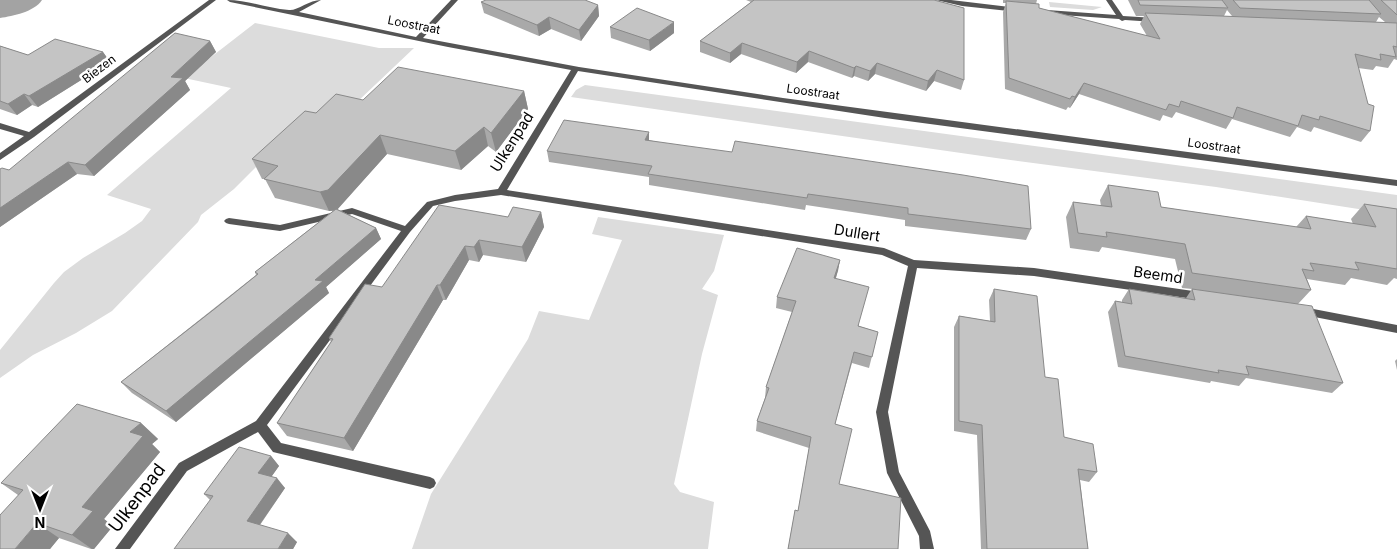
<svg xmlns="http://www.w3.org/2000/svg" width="1397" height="549" viewBox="0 0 1397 549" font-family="Inter,sans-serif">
	<rect width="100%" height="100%" fill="#fff"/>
	<path fill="#dcdcdc" d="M1049,2l53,5 -9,3 -43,-3z
		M255,23l124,25h35l-58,55 -61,25 -61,61 -33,26 -3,7 -86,89 -36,22 -43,22 -33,23v-28l54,-67 10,-11 19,-14 42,-25 17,-12 9,-12 -44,-14 124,-107 -47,-10z
		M585,85l812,110v20l-181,-28 -220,-29 -425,-61 5,-7z
		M598,217l126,18 -10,36 -12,18 16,6 -16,59 -28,130 6,8 34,10 -6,47h-296l19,-55 97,-155 11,-28 50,9 33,-80 -30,-6z"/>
	<path fill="#a3a3a3" d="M0,0h42c-8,12 -29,16 -42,18z"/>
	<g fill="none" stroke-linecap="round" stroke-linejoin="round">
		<path fill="#555" fill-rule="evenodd" d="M209,0h7l-182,137 -34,23v-7l24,-17 -24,-7v-6l29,9z
			M227,0c21,0 40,8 62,10 8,1 20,-10 32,-10l-22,12 117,25 35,-37h7l-35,38 156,29 204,31 614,82v6l-512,-68 -307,-47 -71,119 377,58 30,12 120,8 166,24 4,1 1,3 -1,3 -4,1 -166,-24 -117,-8 -29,144 11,60 31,59 4,18h-14l-1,-13 -32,-63 -11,-61 32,-146 -26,-11 -381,-60 -46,6 -22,5 -23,26 -143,193 14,18 149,34 4,2 2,4 -2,4 -4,2 -153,-36 -4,-1 -15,-20 -71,39 -57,78h-15l64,-86 77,-42 145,-190 -49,-17 -72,17 -51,-7 -3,-1 -2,-2 2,-2 3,-1 51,7 72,-17 53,18 22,-24 28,-7 43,-6 73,-119 -123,-23 -218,-45z
			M936,0h15l67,8 3,2 -3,2 -56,-6z
			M1106,0h6l11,16 32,2 4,2 -4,2 -30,-2 -3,1 -3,-2 -72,-5 -3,-2 3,-2 69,5z
			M1303,307l94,18v8l-98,-19 -1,-3 1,-3z"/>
	</g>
	<path fill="#a9a9a9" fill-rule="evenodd" d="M746,0h164l54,80 -3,10 -27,-9 -8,10 -51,-17 -7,7 -14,-5 -2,2 -44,-16 -12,11 -55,-19 -11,9 -30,-11v-11l51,-39z
		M1003,0h34l-1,4 3,4 108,28 -7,-12 4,-8h-8l-8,-16h269v60l-3,-1 -6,9 -12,-2 -3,4 -15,-2 12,63 -9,11 -47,-15 -3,5 -14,-5 -7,10 -58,-18 -6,10 -50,-17 -4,6 -9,-3 -3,6 -81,-27 -9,14 -2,-1 -2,3 -61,-21 -2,-77 3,-9h-3zM1227,10l5,6h-8zM1379,17l6,5h-9z
		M481,2l117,3 1,11 -18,25 -30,-12 -12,7 -55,-23z
		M610,27l64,6 -24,18 -39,-13z
		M210,41l6,11 -31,29 5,9 -96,86 -17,-2 -77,53v-58l9,1z
		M0,46l28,9 75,-3 7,10 -72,45 -6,-2 -15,10 -17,-6z
		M524,91l4,18 -32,43 -8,-6 -27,24 -74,-16 -50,55 39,19 5,11 -55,48 3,6 -153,129 -44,-29 -11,-11 135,-107 -1,-3 78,-61h-4l-54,-13 -10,-19h-3l-10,-20 64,-46 47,-13z
		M649,132v8l382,89 -5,11 -121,-14v-6l-99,-15 -1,5 -156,-25v-8l-100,-15 -2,-11z
		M1108,185l53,22 135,20 10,-11 47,8 -2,-5 13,-15 33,5v70l-3,-1 -7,7 -36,-7 -6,7 -38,-6 4,11 -13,14 45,79 -11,10 -86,-15 -7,8 -28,-5 -1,2 -92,-16 -10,-55 7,-11 7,1v-2l7,-11 57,9 6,-9 -10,-1 -7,-29 -73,-12 -3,5 -29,-4 -4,-31 7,-15 28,4 -1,-6z
		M541,212l3,15 -18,35 -43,-7 -4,7 -10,-2 -23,40h-3l-90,151 -66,-15 -10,-13 54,-81 -2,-4 53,-51 126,-70z
		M840,260l-4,18 23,48 19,6 -9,36 -17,-5 -17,61 4,60 59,65h-110l7,-39 3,1 11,-63 -53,-17 1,-10 8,-23 1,-11 26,-75 -16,-4 1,-11z
		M994,289l51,88 19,60 33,35 -8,10 -9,-2 8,69h-107l-4,-114 -23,-4v-104l5,-11 31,5 -1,-21z
		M1397,359v11l-2,-9z
		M141,423l17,16 -6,5 8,8 -56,67 9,7 -19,23h-3l-32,-11 -9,11 -32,-54 -17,-12z
		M271,456l8,10 -8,11 14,11 -25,37 37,17 -4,7 -83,-49 -6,-6z"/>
	<path fill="#898989" d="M598,5l1,11 -18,25 -2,-11z
		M549,17l2,12 -12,7 -2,-11z
		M674,22v11l-24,18 -1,-11z
		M210,41l6,11 -31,29 5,9 -96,86 -9,-11 86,-88z
		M742,43l-1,11 -11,9v-10z
		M809,51l-1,11 -12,11 1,-11z
		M103,52l7,10 -72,45 -9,-11z
		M877,63l-2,11 -7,7 2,-10z
		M856,66l-2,10 -2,2 2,-10z
		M937,70l-3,11 -8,10 2,-10z
		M1084,83l-5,11 -9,14 5,-11z
		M524,91l4,18 -32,43 -5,-19z
		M24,94l8,11 -15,10 -9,-11z
		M484,127l4,19 -27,24 -6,-19z
		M649,132v11l-4,-3z
		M380,135l7,19 -50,56 -8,1 -9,-19z
		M68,162l9,12 -77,53v-19z
		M541,212l3,15 -18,35 -4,-15z
		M376,228l5,11 -55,48 3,6 -153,129 -10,-11 149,-131z
		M479,240l4,15 -4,7 -5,-15z
		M465,246l4,14 -23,40 -6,-15z
		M840,260l-2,11 -6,18 2,-11z
		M437,285l6,15 -90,151 -9,-13z
		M141,423l17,16 -6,5 8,8 -56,67 9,7 -19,23h-2l-20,-14 10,-28 48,-75z
		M271,456l8,10 -12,17 -9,-10z
		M277,478l8,10 -29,42 -9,-9z
		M37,523l22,15 -9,11h-35z
		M288,533l9,9 -4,7h-15z"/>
	<path fill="#c4c4c4" stroke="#898989" d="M486,0h99l13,5 -19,25 -30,-13 -12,8 -56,-23z
		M754,0h180l30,8v72l-27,-10 -9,11 -51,-18 -7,8 -14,-5 -2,2 -45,-17 -12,11 -55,-19 -12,10 -30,-12z
		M1138,0h84l6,8 -88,-3z
		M1233,0h136l12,14 -141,-6z
		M1381,0h16v15l-1,-1z
		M1006,1l33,3v4l121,31 -15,-26 252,10v24l-4,-1 3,11 -16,-3 1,6 -26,-6 13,50 6,2 -4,25 -50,-15 -1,4 -17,-5 -4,11 -61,-19 -4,11 -52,-17 -2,6 -10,-3 -3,6 -82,-27 -9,14 -3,-1 -2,3 -61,-21z
		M637,8l37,14 -25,18 -39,-13z
		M175,33l35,8 -39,36 12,1 -98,87 -17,-3 -68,46v-39l2,-1 7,2z
		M55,39l48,13 -74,44 -5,-2 -16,10 -8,-3v-55l28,9z
		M398,67l126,24 -33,42 -7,-6 -29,24 -75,-16 -52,55 -8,2 -56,-13 14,-13 -26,-7 53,-48 11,2 20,-19 27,6z
		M564,120l85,12 -4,8 43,6 44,6 3,-11 228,34 65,11 3,43 -123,-15v-6l-100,-14 -1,4 -159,-24 4,-8 -105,-15z
		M1108,185l50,7 3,15 150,22 -5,-13 70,11 -12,-23 33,5v60l-42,-7 4,8 -49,-7 4,8 -12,-2 9,21 -119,-17 -7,-29 -79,-12 1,5 -29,-4 -5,-31 39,5z
		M439,205l69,12 5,-10 28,5 -19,35 -43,-7 -5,7 -9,-1 -25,39h-3l-93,153 -67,-15 56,-84 -4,-1 36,-54 17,3z
		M336,209l40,19 -61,52 8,1 -157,130 -45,-29 96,-75 41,-33 -3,-2z
		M797,248l43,12 -6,18 35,9 -11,39 20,6 -6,25 -18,-5 -19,72 17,5 -13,55 62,14 -3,51h-110l7,-39 3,1 13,-74 -54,-16 12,-33 -3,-1 30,-86 -19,-4z
		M994,289l43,7 8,81 13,2 6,58 29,7 4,28 -19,-3 10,80h-101l-5,-124 -23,-4v-105l36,6z
		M1129,289l66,11 -3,-11 120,17 31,77 -97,-17 3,9 -31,-5 1,3 -94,-17 -10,-55 17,3z
		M77,404l64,19 -11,9 13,4 -61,71 11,4 -21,24 -35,-12 -22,26h-15v-34l23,-25 -22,-7z
		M239,447l32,9 -13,17 19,5 -30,43 41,12 -10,16h-104l39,-53 -9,-2z"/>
	<g text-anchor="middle" stroke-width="5" stroke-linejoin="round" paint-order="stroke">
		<g font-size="12" fill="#000" stroke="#fff">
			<text transform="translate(414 25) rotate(11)" y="4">Loostraat</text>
			<text transform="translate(99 69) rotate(-37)" y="4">Biezen</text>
			<text transform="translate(813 92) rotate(8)" y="4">Loostraat</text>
			<text transform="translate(1214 146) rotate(8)" y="4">Loostraat</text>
		</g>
		<g font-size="15" fill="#000" stroke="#fff">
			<text transform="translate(512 142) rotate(-58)" y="5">Ulkenpad</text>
			<text transform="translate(857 233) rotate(9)" y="5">Dullert</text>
			<text transform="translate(1158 275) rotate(8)" y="5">Beemd</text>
		</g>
		<g font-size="18" fill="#000" stroke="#fff">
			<text transform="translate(137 498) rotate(-53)" y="6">Ulkenpad</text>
		</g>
	</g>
	<g transform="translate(40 509) rotate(180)" stroke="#ffffff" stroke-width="4" paint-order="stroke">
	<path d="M0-4L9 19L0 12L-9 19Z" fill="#000000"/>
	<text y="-8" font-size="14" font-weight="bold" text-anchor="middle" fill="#000000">N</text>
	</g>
</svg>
